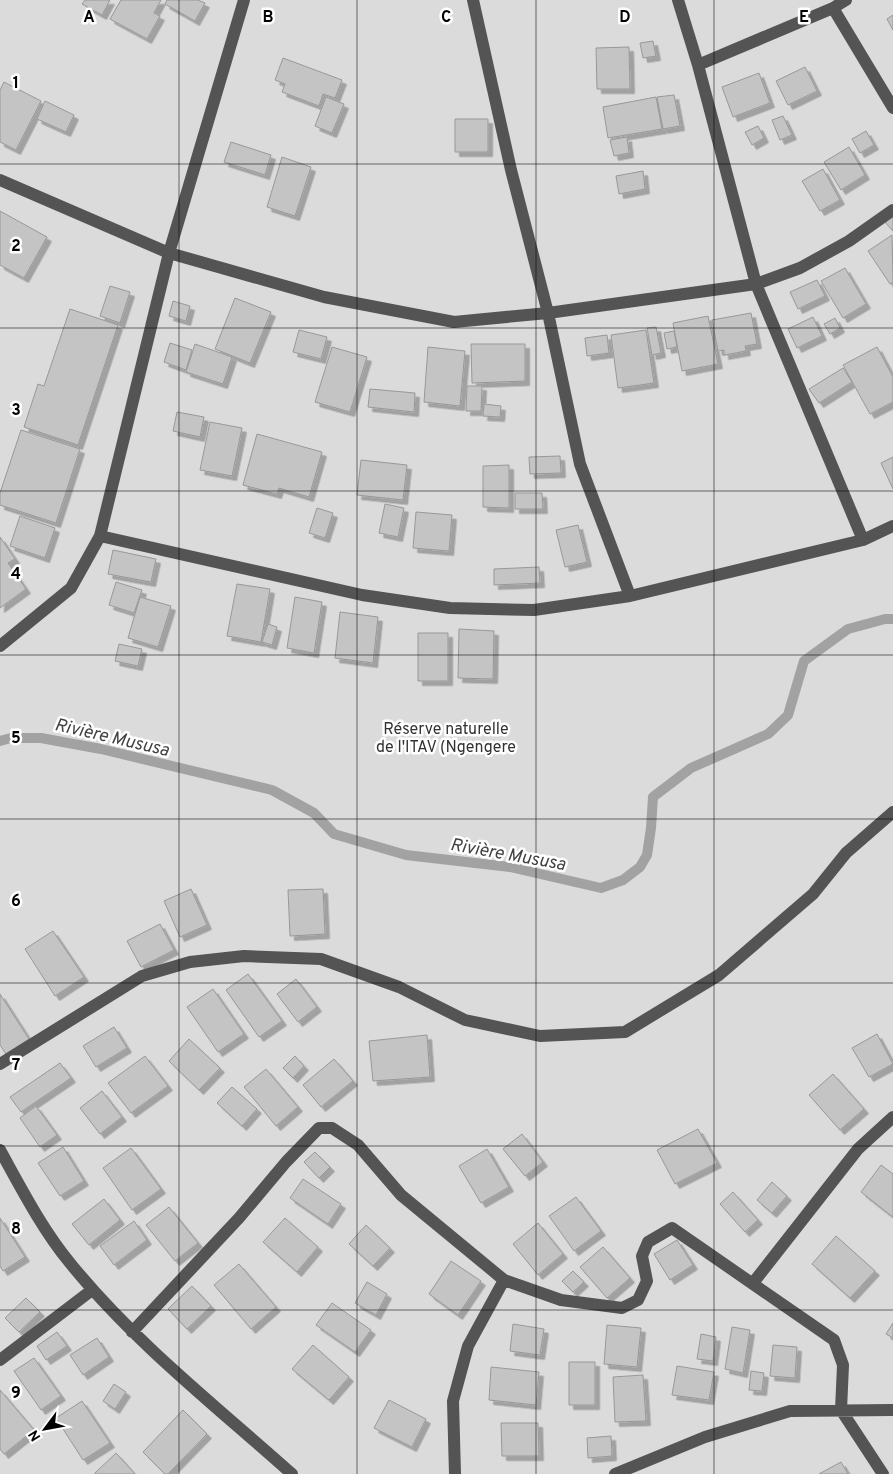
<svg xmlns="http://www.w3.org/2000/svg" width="893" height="1474" viewBox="0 0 893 1474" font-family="Overpass,sans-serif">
	<defs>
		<filter id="shadow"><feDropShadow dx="4.5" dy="4.5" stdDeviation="0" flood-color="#0004"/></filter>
	</defs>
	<rect width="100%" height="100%" fill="#fff"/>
	<path fill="#dbdbdb" d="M0,0h893v1474h-893z"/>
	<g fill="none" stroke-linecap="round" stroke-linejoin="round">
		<path stroke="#a2a2a2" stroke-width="10" d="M0,741l11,-3h30l60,11 171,41 42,23 20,21 72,21 104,12 91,21 22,-8 17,-13 7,-12 4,-27 2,-31 38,-29 77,-34 20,-19 16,-54 44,-32 37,-10h8"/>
	</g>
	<path fill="#c4c4c4" stroke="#989898" filter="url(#shadow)" d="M85,0h25l-8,15 -20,-11z
		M121,0h40l-7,13 6,3 -13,23 -37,-20z
		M167,0h31l7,3 -10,18 -30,-17z
		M893,15v15l-6,-11z
		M653,41l3,15 -13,2 -3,-15z
		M629,47l1,42h-33l-1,-41z
		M283,58l59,22 -7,18 -12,-4 -4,12 -37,-14 3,-8 -10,-4z
		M805,67l12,24 -29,14 -12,-24z
		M759,73l11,30 -37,14 -11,-30z
		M4,82l37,19 -25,49 -16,-8v-52z
		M674,95l6,31 -17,3 -6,-32z
		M326,97l18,7 -12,29 -17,-7z
		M656,97l6,32 -54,9 -5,-31z
		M45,101l29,14 -8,17 -29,-13z
		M783,116l9,19 -12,5 -8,-20z
		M455,119h33v33h-33z
		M758,126l6,12 -12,7 -7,-13z
		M866,131l8,14 -14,8 -8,-14z
		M627,137l2,16 -15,3 -4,-16z
		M231,142l40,13 -6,20 -41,-13z
		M849,147l16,28 -24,15 -17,-28z
		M282,157l29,10 -16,49 -28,-9z
		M823,169l17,31 -20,11 -18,-30z
		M643,171l2,18 -26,5 -3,-18z
		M0,211l47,26 -23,41 -24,-13z
		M893,215v16l-8,-9z
		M892,235l1,47 -3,2 -22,-33z
		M845,268l21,36 -23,14 -22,-37z
		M817,280l8,16 -27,13 -8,-17z
		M110,286l20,6 -10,31 -20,-7z
		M235,298l36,14 -21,51 -35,-14z
		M173,301l17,5 -4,15 -17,-5z
		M70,309l48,16 -40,120 -54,-18 14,-43 6,2z
		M751,313l6,31 -12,2 1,5 -22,4v-5l-6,1 -6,-31z
		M708,316l10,48 -36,7 -9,-48z
		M813,317l9,19 -25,12 -9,-19z
		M835,318l5,10 -10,6 -6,-10z
		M656,327l5,26 -9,2 -5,-27z
		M299,330l28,7 -6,22 -28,-7z
		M646,330l8,53 -36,5 -7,-53z
		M674,331l3,16 -10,2 -3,-16z
		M607,335l2,18 -22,3 -2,-18z
		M170,343l22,7 -6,20 -22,-8z
		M195,344l37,13 -9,27 -37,-12z
		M471,344h54v37l-53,2z
		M332,347l35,10 -17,55 -35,-10z
		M428,347l37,4 -5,55 -36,-4z
		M877,347l16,30v25l-23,12 -27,-49z
		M843,368l9,14 -33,21 -10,-14z
		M467,386h15l-1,25h-15z
		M370,389l45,4 -1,19 -46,-5z
		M484,404l17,2 -1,11 -17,-1z
		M177,412l27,5 -4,20 -27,-6z
		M210,422l32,6 -10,48 -32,-6z
		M21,430l59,19 -24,74 -56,-18v-12z
		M257,434l65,18 -13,45 -30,-9 -2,6 -34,-9z
		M560,456l1,17 -31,1 -1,-17z
		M893,457v32l-12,-26z
		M361,460l46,5 -4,35 -46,-5z
		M509,465v43l-26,-1v-41z
		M515,493h27l1,16h-28z
		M385,504l19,4 -6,29 -19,-4z
		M317,508l16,5 -8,25 -16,-5z
		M416,512l36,3 -3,36 -36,-3z
		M20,516l35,12 -10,30 -35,-12z
		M578,525l9,37 -22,5 -9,-37z
		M0,537l15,22 -7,4 18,26 -26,19z
		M113,550l43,9 -5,23 -43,-8z
		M539,567l1,16 -46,2v-16z
		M116,582l26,8 -8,23 -25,-8z
		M237,584l33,5 -9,53 -34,-6z
		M140,597l31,9 -13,41 -30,-9z
		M295,597l27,5 -8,51 -27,-5z
		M340,612l38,5 -5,46 -38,-5z
		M268,624l9,3 -5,18 -10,-3z
		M459,629l35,2 -1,48 -35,-1z
		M418,633h30v48h-30z
		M119,644l23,5 -4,17 -23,-5z
		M191,889l16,36 -27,12 -16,-36z
		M323,889l2,45 -35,2 -2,-46z
		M160,924l14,26 -33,17 -14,-26z
		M53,931l31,46 -29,19 -30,-47z
		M248,974l34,47 -23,16 -33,-47z
		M296,979l21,28 -19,15 -21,-28z
		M213,989l31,45 -26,18 -31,-45z
		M0,994l29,45 -23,15 -6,-9z
		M114,1027l13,21 -31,19 -13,-21z
		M877,1034l16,30 -24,13 -17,-29z
		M427,1035l3,42 -57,4 -4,-40z
		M189,1039l31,29 -21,22 -30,-29z
		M145,1056l23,30 -37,27 -23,-30z
		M295,1056l9,10 -11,12 -10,-10z
		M334,1059l19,22 -32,26 -18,-22z
		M60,1063l11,15 -50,34 -11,-15z
		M266,1069l32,38 -22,19 -32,-39z
		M833,1074l31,35 -24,21 -31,-35z
		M232,1087l25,22 -15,17 -25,-23z
		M102,1091l20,26 -22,17 -20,-26z
		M36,1106l21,29 -17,12 -20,-29z
		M698,1129l19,34 -42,21 -18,-34z
		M522,1134l21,28 -18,14 -22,-27z
		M63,1147l21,34 -24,15 -22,-33z
		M131,1148l30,41 -29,21 -29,-42z
		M487,1149l22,38 -28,16 -22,-37z
		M315,1152l15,15 -11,11 -15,-16z
		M881,1165l12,9v43l-32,-25z
		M303,1179l38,25 -13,20 -38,-26z
		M772,1182l15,14 -15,17 -15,-13z
		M733,1192l25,28 -13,12 -25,-28z
		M576,1197l25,34 -27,20 -25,-35z
		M104,1199l16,21 -31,25 -17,-21z
		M169,1207l29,36 -23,18 -29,-36z
		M0,1218l25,39 -22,14 -3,-5z
		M285,1218l33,29 -21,25 -34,-30z
		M134,1221l13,19 -33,25 -14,-19z
		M538,1223l25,31 -25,21 -25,-31z
		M366,1225l24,23 -17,18 -24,-22z
		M836,1236l39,35 -25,27 -38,-34z
		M677,1240l16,25 -23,15 -16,-26z
		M603,1247l27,31 -23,20 -27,-31z
		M451,1261l30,20 -23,34 -29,-21z
		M239,1264l37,43 -25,22 -37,-44z
		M573,1271l11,11 -11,10 -11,-11z
		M367,1282l20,12 -11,21 -21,-12z
		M192,1286l19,20 -24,23 -19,-20z
		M26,1298l14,14 -21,20 -14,-14z
		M332,1303l39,27 -16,22 -39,-27z
		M893,1323v15l-7,-4z
		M513,1324l31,5 -4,26 -30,-4z
		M607,1325l34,3 -4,39 -33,-3z
		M732,1327l18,3 -7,43 -18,-4z
		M57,1332l10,14 -21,14 -9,-14z
		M701,1334l15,3 -3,24 -16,-2z
		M97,1338l12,19 -26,18 -13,-20z
		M313,1345l36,32 -20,23 -37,-31z
		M773,1345l24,2 -2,31 -25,-2z
		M34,1358l27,38 -20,14 -27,-39z
		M569,1362h26v43h-26z
		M677,1366l37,6 -5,28 -37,-5z
		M491,1367l48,5 -3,33 -47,-5z
		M751,1371l13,2 -2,18 -13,-1z
		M643,1375l3,46 -31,1 -2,-45z
		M114,1384l12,8 -11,17 -12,-8z
		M0,1390l34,40 -30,24 -4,-5z
		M389,1400l37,19 -14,28 -38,-19z
		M82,1401l28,42 -27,17 -27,-42z
		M183,1410l24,24 -39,40h-3l-22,-22z
		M501,1423h37l1,33h-37z
		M611,1436l1,20 -24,2 -1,-20z
		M116,1453l19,21h-40v-1z
		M841,1462l7,12h-29z"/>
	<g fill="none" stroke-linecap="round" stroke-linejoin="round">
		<path stroke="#545454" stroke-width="12" d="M473,0l38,170 37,143 32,151 50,132
			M678,0l20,65 58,219 107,256
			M833,8l60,100
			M698,65l135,-57 13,-8
			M0,180l169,73 155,44 130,25 94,-9 208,-29 44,-16 49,-27 44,-31
			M100,536l262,59 88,13 84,2 96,-14 233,-56 30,-14
			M0,646l71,-58 29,-52 69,-283 75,-253
			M0,1064l142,-88 48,-14 54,-6 77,3 78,28 66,33 75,16 85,-4 94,-57 94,-81 33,-41 47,-41
			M0,1150c21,38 42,79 70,113 64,79 146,143 222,211
			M753,1283l105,-134 35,-32
			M132,1332l107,-114 47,-56 33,-34h13l26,17 43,50 103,85 57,20 61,8 16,-8 9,-19 -5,-25 6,-14 24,-14 162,112 9,25 -2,45 42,64
			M0,1360l92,-70
			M455,1474l-2,-73 15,-55 36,-66
			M615,1474l90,-37 85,-26 103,-1"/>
	</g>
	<path fill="none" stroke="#000" stroke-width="1" stroke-opacity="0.55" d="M179,0v1474M357,0v1474M536,0v1474M714,0v1474M0,164h893M0,328h893M0,491h893M0,655h893M0,819h893M0,983h893M0,1146h893M0,1310h893"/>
	<g text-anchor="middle" stroke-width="5" stroke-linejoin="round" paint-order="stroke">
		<g font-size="16" fill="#323232" stroke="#fff">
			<text x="446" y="734">Réserve naturelle<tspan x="446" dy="18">de l'ITAV (Ngengere</tspan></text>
		</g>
		<g font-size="18" font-style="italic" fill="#434343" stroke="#fff">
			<text transform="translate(112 737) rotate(13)" y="6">Rivière Mususa</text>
			<text transform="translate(508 854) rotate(10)" y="6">Rivière Mususa</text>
		</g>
	</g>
	<g font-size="16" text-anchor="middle" font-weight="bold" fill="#000" stroke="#fff" stroke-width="5" stroke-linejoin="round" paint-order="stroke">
		<text x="89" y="22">A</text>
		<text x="268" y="22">B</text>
		<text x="446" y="22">C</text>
		<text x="625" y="22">D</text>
		<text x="804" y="22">E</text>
		<text x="16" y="88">1</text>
		<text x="16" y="251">2</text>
		<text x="16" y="415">3</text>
		<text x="16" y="579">4</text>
		<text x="16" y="743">5</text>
		<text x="16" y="906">6</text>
		<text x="16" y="1070">7</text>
		<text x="16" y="1234">8</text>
		<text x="16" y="1398">9</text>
	</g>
	<g transform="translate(45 1429) rotate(238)" stroke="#ffffff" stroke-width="4" paint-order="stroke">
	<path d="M0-4L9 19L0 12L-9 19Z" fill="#000000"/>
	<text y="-8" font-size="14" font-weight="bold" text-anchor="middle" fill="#000000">N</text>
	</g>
</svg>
